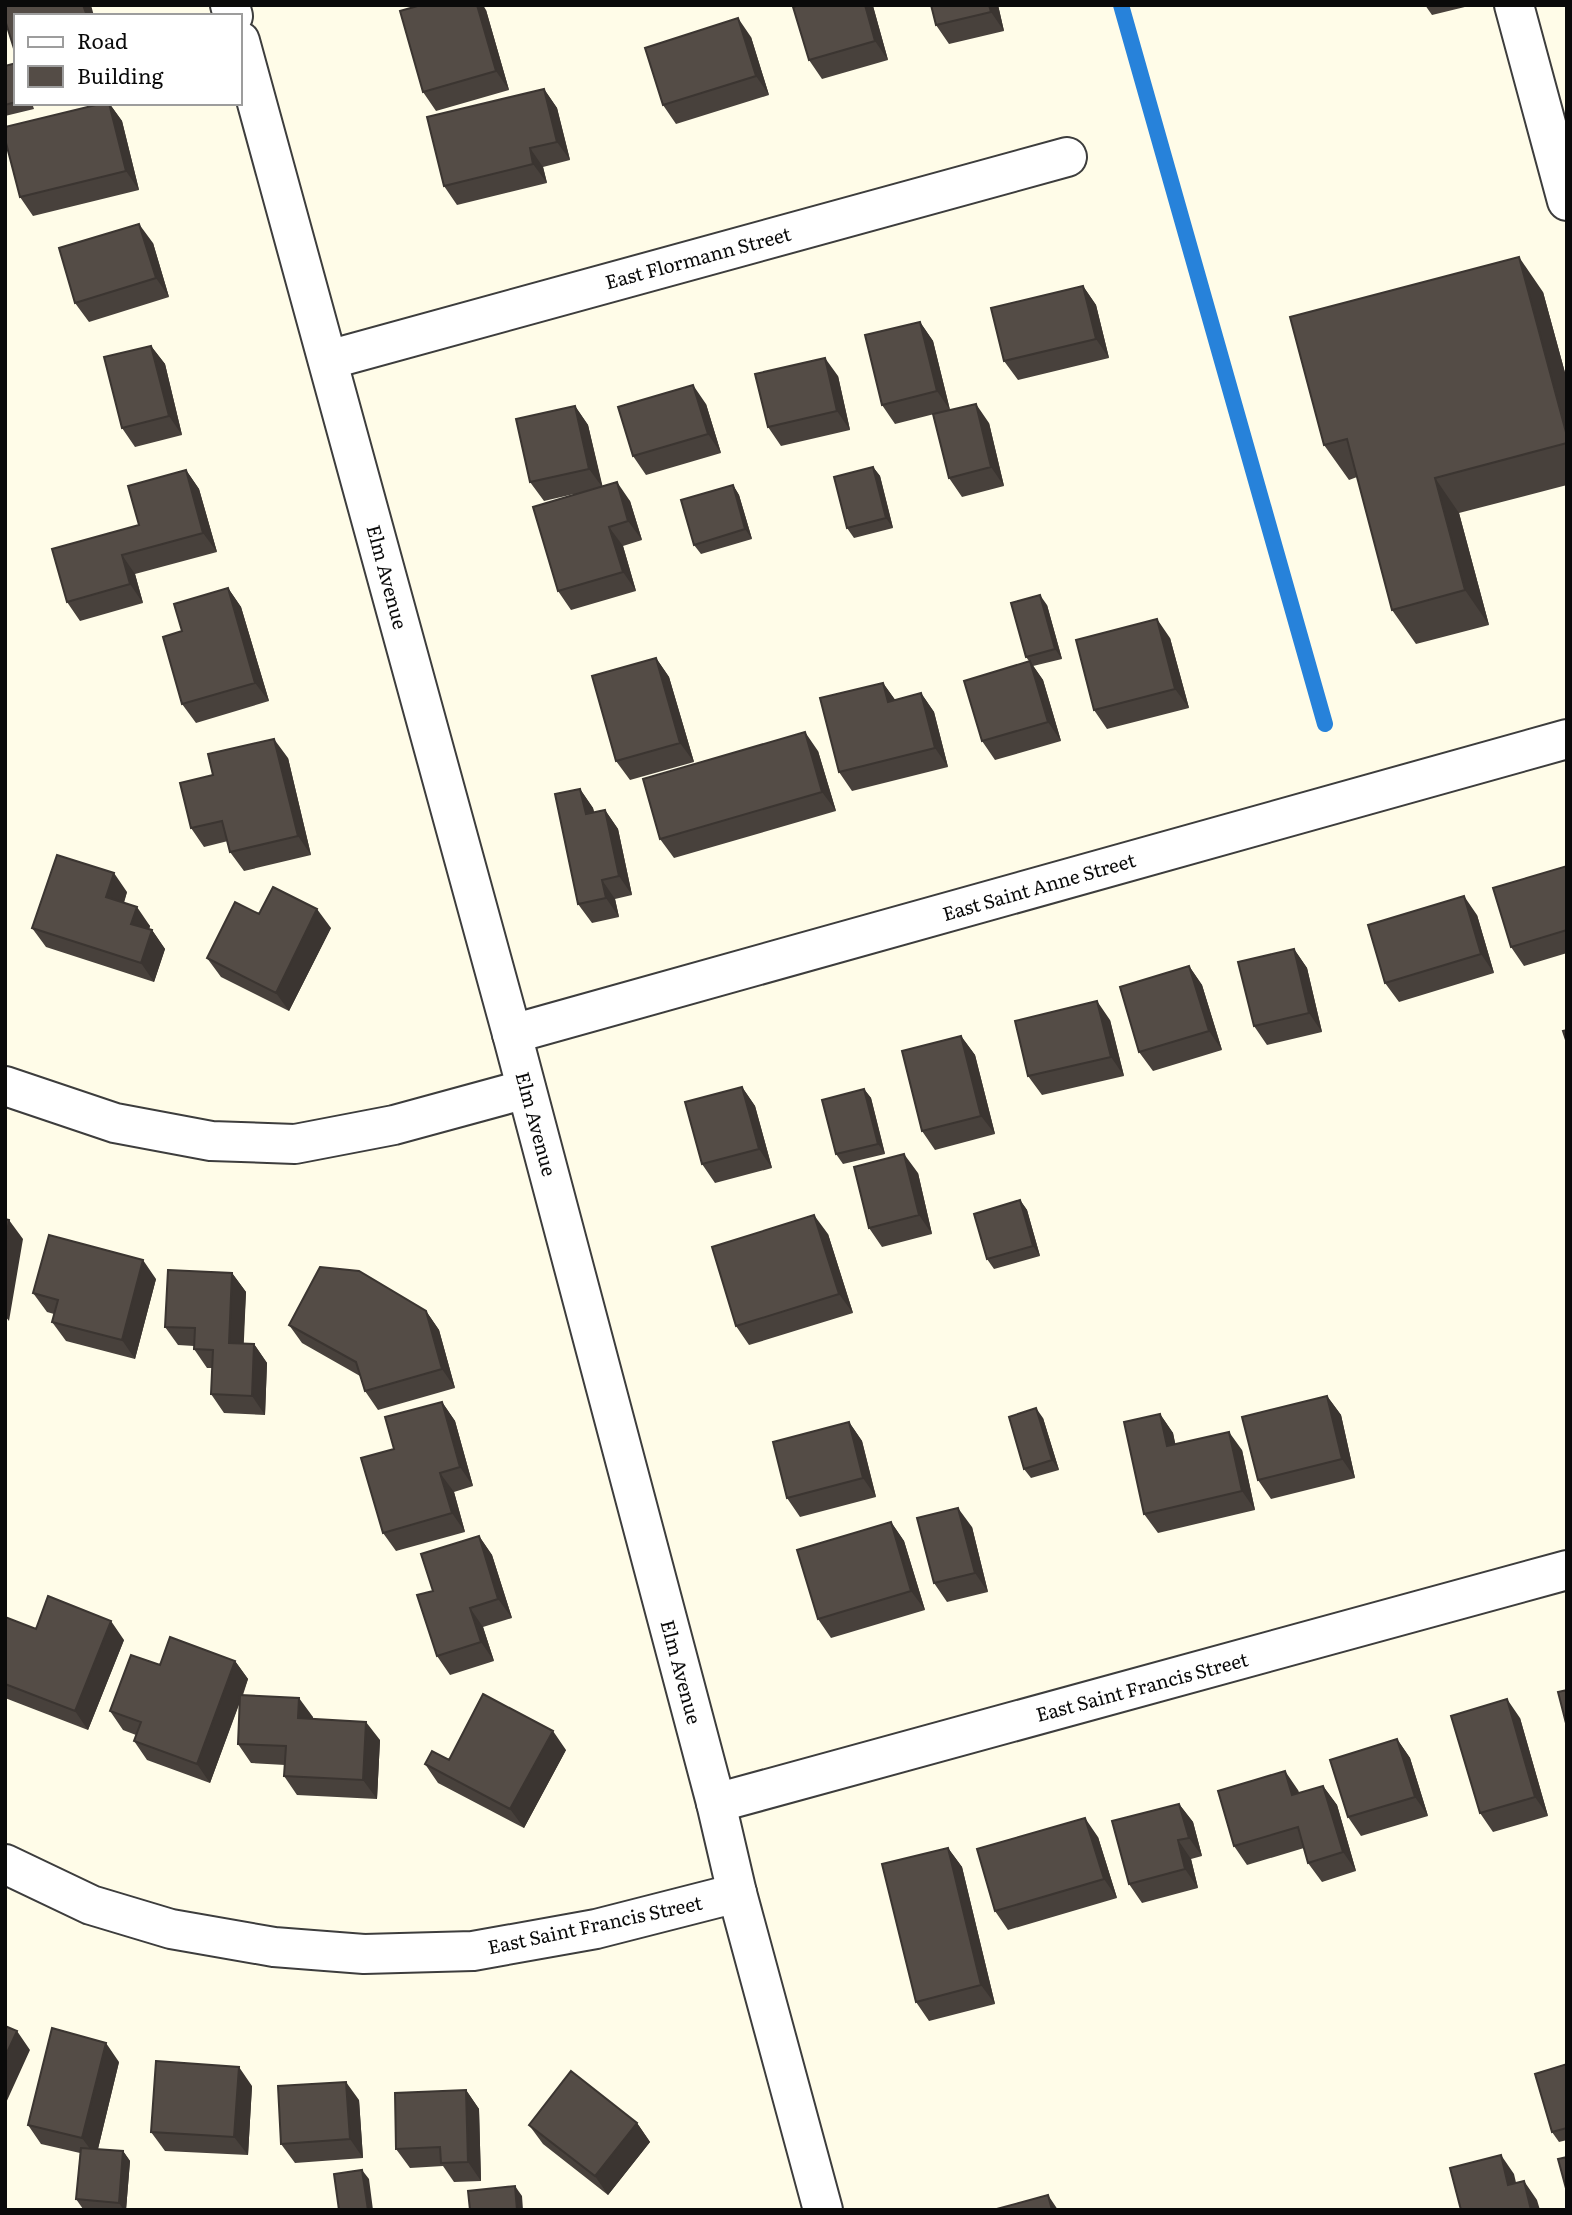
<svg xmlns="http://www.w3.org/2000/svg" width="1572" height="2215" viewBox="0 0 1572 2215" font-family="Literata,serif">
	<rect width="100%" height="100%" fill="#fffce8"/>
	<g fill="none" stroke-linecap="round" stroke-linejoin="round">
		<path stroke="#2782da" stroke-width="16" d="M1121,5l204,719"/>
		<g stroke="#3d3d3d" stroke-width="42">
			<path id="minor" d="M1514,5l53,196
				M328,360l739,-203
				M512,1034l1055,-295
				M5,1086l110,37 96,18 84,3 99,-19 132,-36
				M716,1803l851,-233
				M5,1864l86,41 80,24 103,18 90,7 109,-3 123,-22 141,-36"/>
		</g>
		<g stroke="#3d3d3d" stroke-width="42">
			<path id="tertiary" d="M230,5l3,11
				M240,41l272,993 204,769 21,90 86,317"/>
		</g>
		<use href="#minor" stroke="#fff" stroke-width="38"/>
		<use href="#tertiary" stroke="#fff" stroke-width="38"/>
	</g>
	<path fill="#48413c" d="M931,5h67l6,26 -55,13 -13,-19z
		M1425,5h48l-41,10z
		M873,6l15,54 -66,19 -13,-19z
		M486,10l23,80 -73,21 -13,-19z
		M751,37l18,58 -93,29 -13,-19z
		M16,63v40h16l2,6 -29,7v-50z
		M544,89l13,19 13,52 -27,7 4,16 -90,22 -13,-19z
		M109,103l13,18 17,69 -106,26 -13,-19z
		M153,243l16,54 -80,25 -14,-19z
		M1083,286l13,19 13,53 -91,22 -14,-19z
		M1543,292l24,88v105l-108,28 30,112 -73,19 -24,-34 -35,-133 -8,3 -25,-35z
		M920,322l13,19 17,69 -55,14 -13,-19z
		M151,346l14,18 17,71 -47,12 -13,-19z
		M838,376l12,54 -69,16 -13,-19z
		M706,404l15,49 -75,22 -13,-19z
		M575,406l13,19 14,61 28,15 12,39 -19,6 13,45 -65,19 -13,-19 16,-97 -30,7 -14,-19z
		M989,423l15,63 -42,11 -13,-19z
		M873,467l7,9 13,52 -39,10 -7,-10z
		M186,470l13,19 18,63 -82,22 8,29 -63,18 -13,-19 72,-77z
		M733,485l6,10 13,44 -51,15 -7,-9z
		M228,588l13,19 28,94 -73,22 -14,-19z
		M1047,605l15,54 -29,7 10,14 18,61 -66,19 -13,-19 47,-80 -3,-4z
		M1170,638l19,70 -82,21 -13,-19z
		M656,658l13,19 25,85 -64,18 -14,-19z
		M883,683l12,17 26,-7 13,19 14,55 -96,24 -13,-19z
		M818,751l18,60 -162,47 -14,-19z
		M288,758l23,97 -67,16 -14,-19 -2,-11 -24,6 -13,-19z
		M580,789l13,19 1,4 11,-2 13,19 14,66 -17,4 4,18 -27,6 -14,-19z
		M1567,866v87l-43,13 -13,-19z
		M127,892l-3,11 26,23 -1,3 3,1 13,19 -11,33 -108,-35 -14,-19z
		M259,914l72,14 -42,83 -68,-34 -14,-19z
		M1477,915l17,58 -95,29 -14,-19z
		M1294,949l13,19 15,64 -55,13 -13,-19z
		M1189,966l13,19 20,65 -69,21 -14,-19z
		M1110,1020l14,56 -82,19 -14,-19z
		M961,1036l14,19 20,79 -60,16 -13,-19z
		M742,1087l13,19 17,62 -57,15 -13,-19z
		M864,1089l7,9 14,56 -42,10 -7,-10z
		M918,1173l14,61 -50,13 -13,-19z
		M1020,1200l7,10 13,46 -46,13 -7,-10z
		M828,1234l25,79 -104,32 -13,-19z
		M232,1273l14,19 -3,52h11l13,19 -2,52 -41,-2 -13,-19 1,-26h-5l-13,-19v-3l-16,-1 -13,-18z
		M156,1279l-21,80 -69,-18 -14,-19 2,-8 -7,-2 -14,-19z
		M426,1311l13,19 16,58 -77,22 -13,-19 -5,-15 -58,-33 -13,-18z
		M1327,1396l14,19 14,63 -84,21 -13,-19z
		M442,1402l13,19 18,65 -19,6 11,40 -69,19 -13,-18 11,-84z
		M1160,1414l13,19 2,11 67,6 13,60 -97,23 -14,-19z
		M1043,1418l16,52 -28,8 -7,-9z
		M849,1422l13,19 14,56 -76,20 -13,-19z
		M891,1522l13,19 21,69 -94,28 -13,-19z
		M972,1527l16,65 -41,10 -13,-19z
		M479,1536l13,19 20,63 -29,9 11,34 -44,14 -13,-19 -4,-65z
		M5,1617l31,12 88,11 -36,90 -83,-32z
		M235,1661l13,18 -5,16 70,22 -1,2 68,21 -3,59 -80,-4 -13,-19 1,-11 -34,-2 -13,-19 2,-42 -30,81 -63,-23 -13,-19 2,-6 -13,-5 -13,-19 50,-46z
		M1520,1718l28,98 -55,16 -13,-19z
		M1397,1739l13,19 18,58 -67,20 -13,-19z
		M566,1750l-42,78 -86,-45 -13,-19 24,-4z
		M1323,1786l14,19 19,66 -34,11 -14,-19 -4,-15 -57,17 -13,-19 64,-56 1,3z
		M1179,1804l14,18 9,34 -11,3 7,29 -56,15 -13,-19z
		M1098,1837l19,61 -109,32 -13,-19z
		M948,1848l14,19 33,137 -66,17 -13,-19z
		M119,2062l-21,87 25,2 7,10 -4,49 -43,-1 -7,-10 4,-46 -39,-9 -13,-19z
		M1567,2064v76l-8,2 -7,-10z
		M252,2086l-4,69 -83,-4 -14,-19z
		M466,2090l13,19 2,72 -27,1 -11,-16 -33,2 -14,-19z
		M359,2100l4,58 -68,5 -14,-19z
		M637,2123l13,19 -42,53 -65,-51 -14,-19z"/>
	<path fill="#3b3531" d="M83,5h8l3,11h-7z
		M477,5h6l3,5 23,80 -13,-19z
		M865,5h7l1,1 15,54 -13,-19z
		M989,5h9l6,26 -13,-19z
		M738,18l13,19 18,58 -13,-19z
		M544,89l13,19 13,52 -13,-18z
		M109,103l13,18 17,69 -13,-19z
		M530,148l13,19 4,16 -14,-19z
		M139,224l14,19 16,54 -13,-19z
		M1519,257l24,35 24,88v56z
		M1083,286l13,19 13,53 -13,-19z
		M920,322l13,19 17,69 -13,-19z
		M151,346l14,18 17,71 -13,-19z
		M825,358l13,18 12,54 -13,-19z
		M693,385l13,19 15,49 -13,-19z
		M976,404l13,19 15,63 -13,-19z
		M575,406l13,19 15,63 -14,-19z
		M873,467l7,9 13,52 -7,-10z
		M186,470l13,19 18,63 -14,-19z
		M1435,478l24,35 30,112 -24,-35z
		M617,482l13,19 12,39 -14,-19z
		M733,485l6,10 13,44 -7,-10z
		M609,527l14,19 13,45 -13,-19z
		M122,555l13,19 8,29 -13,-19z
		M228,588l13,19 28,94 -14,-18z
		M1040,595l7,10 15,54 -7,-10z
		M1157,619l13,19 19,70 -14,-19z
		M656,658l13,19 25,85 -14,-19z
		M1030,661l13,19 18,61 -13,-19z
		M883,683l13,18 -8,1z
		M921,693l13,19 14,55 -13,-19z
		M805,732l13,19 18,60 -14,-19z
		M274,739l14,19 23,97 -13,-19z
		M580,789l13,19 6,25 -13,-19z
		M605,810l13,19 14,66 -13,-19z
		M114,873l13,19 -8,24 -13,-19z
		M602,880l13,19 4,18 -13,-19z
		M1464,896l13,19 17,58 -13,-19z
		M137,907l13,19 -5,17 -14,-19z
		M317,909l14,19 -42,83 -13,-18z
		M152,930l13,19 -11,33 -13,-19z
		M1294,949l13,19 15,64 -13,-19z
		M1189,966l13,19 20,65 -13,-19z
		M1097,1001l13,19 14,56 -13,-19z
		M961,1036l14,19 20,79 -14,-18z
		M742,1087l13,19 17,62 -13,-19z
		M864,1089l7,9 14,56 -7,-10z
		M904,1154l14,19 14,61 -13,-19z
		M1020,1200l7,10 13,46 -7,-10z
		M814,1215l14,19 25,79 -14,-19z
		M9,1220l14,19 -14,82 -4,-5v-71z
		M143,1260l13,19 -21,80 -13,-19z
		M232,1273l14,19 -3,70 -14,-19z
		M426,1311l13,19 16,58 -13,-19z
		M254,1344l13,19 -2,52 -13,-19z
		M1327,1396l14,19 14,63 -13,-19z
		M442,1402l13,19 18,65 -13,-19z
		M1036,1408l7,10 16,52 -7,-10z
		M1160,1414l13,19 7,32 -13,-19z
		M849,1422l13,19 14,56 -13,-19z
		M1229,1432l13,18 13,60 -13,-19z
		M440,1473l14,19 11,40 -13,-19z
		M958,1508l14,19 16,65 -13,-19z
		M891,1522l13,19 21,69 -14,-19z
		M479,1536l13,19 20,63 -14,-19z
		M470,1608l13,19 11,34 -13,-19z
		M111,1621l13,19 -36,90 -13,-19z
		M235,1661l13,18 -38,104 -13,-19z
		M299,1698l14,19 -2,20 -13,-19z
		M1507,1699l13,19 28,98 -13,-19z
		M366,1722l14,18 -3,59 -14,-19z
		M553,1731l13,19 -42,78 -14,-19z
		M1397,1739l13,19 18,58 -13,-19z
		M1285,1771l13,19 7,24 -13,-19z
		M1323,1786l14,19 19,66 -13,-19z
		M1179,1804l14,18 9,34 -13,-18z
		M1085,1818l13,19 19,61 -13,-19z
		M1178,1840l13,19 7,29 -13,-19z
		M948,1848l14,19 33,137 -14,-19z
		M17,2031l13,19 -25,55v-48z
		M106,2043l13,19 -23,95 -14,-19z
		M239,2067l13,19 -4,69 -14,-18z
		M346,2082l13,18 4,58 -13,-19z
		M466,2090l13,19 2,72 -13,-19z
		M637,2123l13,19 -42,53 -13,-19z
		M123,2151l7,10 -4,49h-2l-5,-7z
		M1501,2155l13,19 7,30 -13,-19z
		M362,2170l7,9 4,31h-5z
		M1524,2181l13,19 3,10h-9z
		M515,2186l7,10 1,14h-6z
		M1048,2195l10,15h-6z"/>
	<path fill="#544c46" stroke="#3b3531" stroke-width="2" d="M5,5h78l4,11h-71v39l-11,-35z
		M421,5h56l19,66 -73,21 -23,-81z
		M799,5h66l10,36 -66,19 -16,-53z
		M931,5h58l2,7 -55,13z
		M738,18l18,58 -93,29 -18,-57z
		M16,63v39l-11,3v-39z
		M544,89l13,53 -27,6 3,16 -89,22 -17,-69z
		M104,103h5l17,68 -106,26 -15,-58v-12z
		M139,224l17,54 -81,25 -16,-55z
		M1519,257l48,179v7l-132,35 30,112 -73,20 -45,-171 -23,6 -34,-128z
		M1083,286l13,53 -92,22 -13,-53z
		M920,322l17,69 -55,14 -17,-70z
		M151,346l18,70 -47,12 -18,-71z
		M825,358l12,53 -69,16 -13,-53z
		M693,385l15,49 -75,22 -15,-49z
		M976,404l15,63 -42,11 -16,-64z
		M575,406l14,63 -59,13 -14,-63z
		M873,467l13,51 -39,10 -13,-51z
		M186,470l17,63 -81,22 8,29 -63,18 -15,-53 87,-24 -11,-39z
		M617,482l11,39 -19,6 14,45 -65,19 -25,-84z
		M733,485l12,44 -51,16 -13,-45z
		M228,588l27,95 -73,21 -19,-67 19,-6 -8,-27z
		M1040,595l15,54 -29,8 -15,-54z
		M1157,619l18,70 -81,21 -18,-70z
		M656,658l24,85 -64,18 -24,-85z
		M1030,661l18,61 -66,19 -18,-60z
		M883,683l5,19 33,-9 14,55 -96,24 -19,-74z
		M805,732l17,60 -162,47 -17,-60z
		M274,739l24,97 -68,16 -8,-31 -31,7 -11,-45 33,-8 -5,-21z
		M580,789l6,25 19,-4 14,66 -17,4 4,18 -28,6 -23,-110z
		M57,855l57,18 -8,24 31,10 -6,17 21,6 -11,33 -109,-35z
		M1567,866v64l-56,17 -18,-59z
		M273,887l44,22 -41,84 -69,-35 28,-56 24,12z
		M1464,896l17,58 -96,29 -17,-58z
		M1294,949l15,64 -55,13 -16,-64z
		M1189,966l20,65 -70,21 -19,-65z
		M1097,1001l14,56 -83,19 -13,-55z
		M1567,1030v13l-4,-12z
		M961,1036l20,80 -59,15 -20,-80z
		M742,1087l17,62 -57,15 -17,-62z
		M864,1089l14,55 -42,10 -14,-54z
		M904,1154l15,61 -50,13 -15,-61z
		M1020,1200l13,46 -46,13 -13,-45z
		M814,1215l25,79 -103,32 -24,-79z
		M5,1219l4,1 -4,25z
		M49,1235l94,25 -21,80 -70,-18 6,-22 -25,-7z
		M320,1267l39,4 67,40 16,58 -77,22 -9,-29 -67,-37z
		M168,1270l64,3 -3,70 25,1 -2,52 -41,-2 2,-44 -19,-1 1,-21 -30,-1z
		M1327,1396l15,63 -84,21 -16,-63z
		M442,1402l18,65 -20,6 12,40 -69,20 -22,-75 33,-9 -9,-32z
		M1036,1408l16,52 -28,9 -15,-52z
		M1160,1414l7,32 62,-14 13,59 -98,23 -20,-92z
		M849,1422l14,56 -76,20 -14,-56z
		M958,1508l17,65 -41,10 -17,-65z
		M891,1522l20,69 -93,28 -21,-69z
		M479,1536l19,63 -28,9 11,34 -44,14 -20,-61 16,-4 -12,-37z
		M48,1596l63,25 -36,90 -70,-27v-67l31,12z
		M170,1637l65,24 -38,103 -63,-23 7,-19 -31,-11 21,-56 29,10z
		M1567,1690v37l-9,-35z
		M483,1694l70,37 -43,78 -85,-45 7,-13 17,9z
		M240,1695l59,3 -1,20 68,4 -3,58 -79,-4 2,-30 -48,-2z
		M1507,1699l28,98 -55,16 -29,-97z
		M1397,1739l18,58 -67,20 -18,-57z
		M1285,1771l7,24 31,-9 20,66 -35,11 -10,-36 -64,19 -16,-55z
		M1179,1804l10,34 -11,2 7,29 -56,15 -17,-63z
		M1085,1818l19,61 -109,32 -18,-62z
		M948,1848l33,137 -65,17 -34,-138z
		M5,2026l12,5 -12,26z
		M52,2028l54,15 -24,95 -54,-13z
		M156,2061l83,6 -5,70 -83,-5z
		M1567,2064v64l-15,4 -17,-58z
		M571,2071l66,52 -42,53 -66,-51z
		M346,2082l4,57 -69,5 -3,-58z
		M466,2090l2,72 -27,1 -1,-16 -44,2 -1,-56z
		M81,2148l42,3 -4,52 -43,-4z
		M1501,2155l7,30 16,-4 7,29h-70l-11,-42z
		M1567,2157v35l-9,-33z
		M362,2170l6,40h-29l-5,-36z
		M515,2186l2,24h-47l-2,-19z
		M1048,2195l4,15h-59z"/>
	<g text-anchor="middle" stroke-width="7" stroke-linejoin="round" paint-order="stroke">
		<g font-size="19" fill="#0a0a0a" stroke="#fff">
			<text transform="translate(698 258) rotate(-15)" y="7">East Flormann Street</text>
			<text transform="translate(387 577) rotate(75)" y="7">Elm Avenue</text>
			<text transform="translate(1039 887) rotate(-16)" y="7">East Saint Anne Street</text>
			<text transform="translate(536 1124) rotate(75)" y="7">Elm Avenue</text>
			<text transform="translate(681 1672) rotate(75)" y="7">Elm Avenue</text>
			<text transform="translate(1142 1687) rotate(-15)" y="7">East Saint Francis Street</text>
			<text transform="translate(595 1925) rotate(-12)" y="7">East Saint Francis Street</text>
		</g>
	</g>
	<rect width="1572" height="2215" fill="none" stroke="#0a0a0a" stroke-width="14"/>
	<rect x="14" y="14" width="228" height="91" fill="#ffffff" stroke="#9d9d9d" stroke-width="2"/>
	<rect x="28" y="37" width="35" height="10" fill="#ffffff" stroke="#9d9d9d" stroke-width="2"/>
	<text x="77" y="49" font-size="21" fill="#0a0a0a">Road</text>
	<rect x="28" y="66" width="35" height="21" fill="#544c46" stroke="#9d9d9d" stroke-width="2"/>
	<text x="77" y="84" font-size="21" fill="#0a0a0a">Building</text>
</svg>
